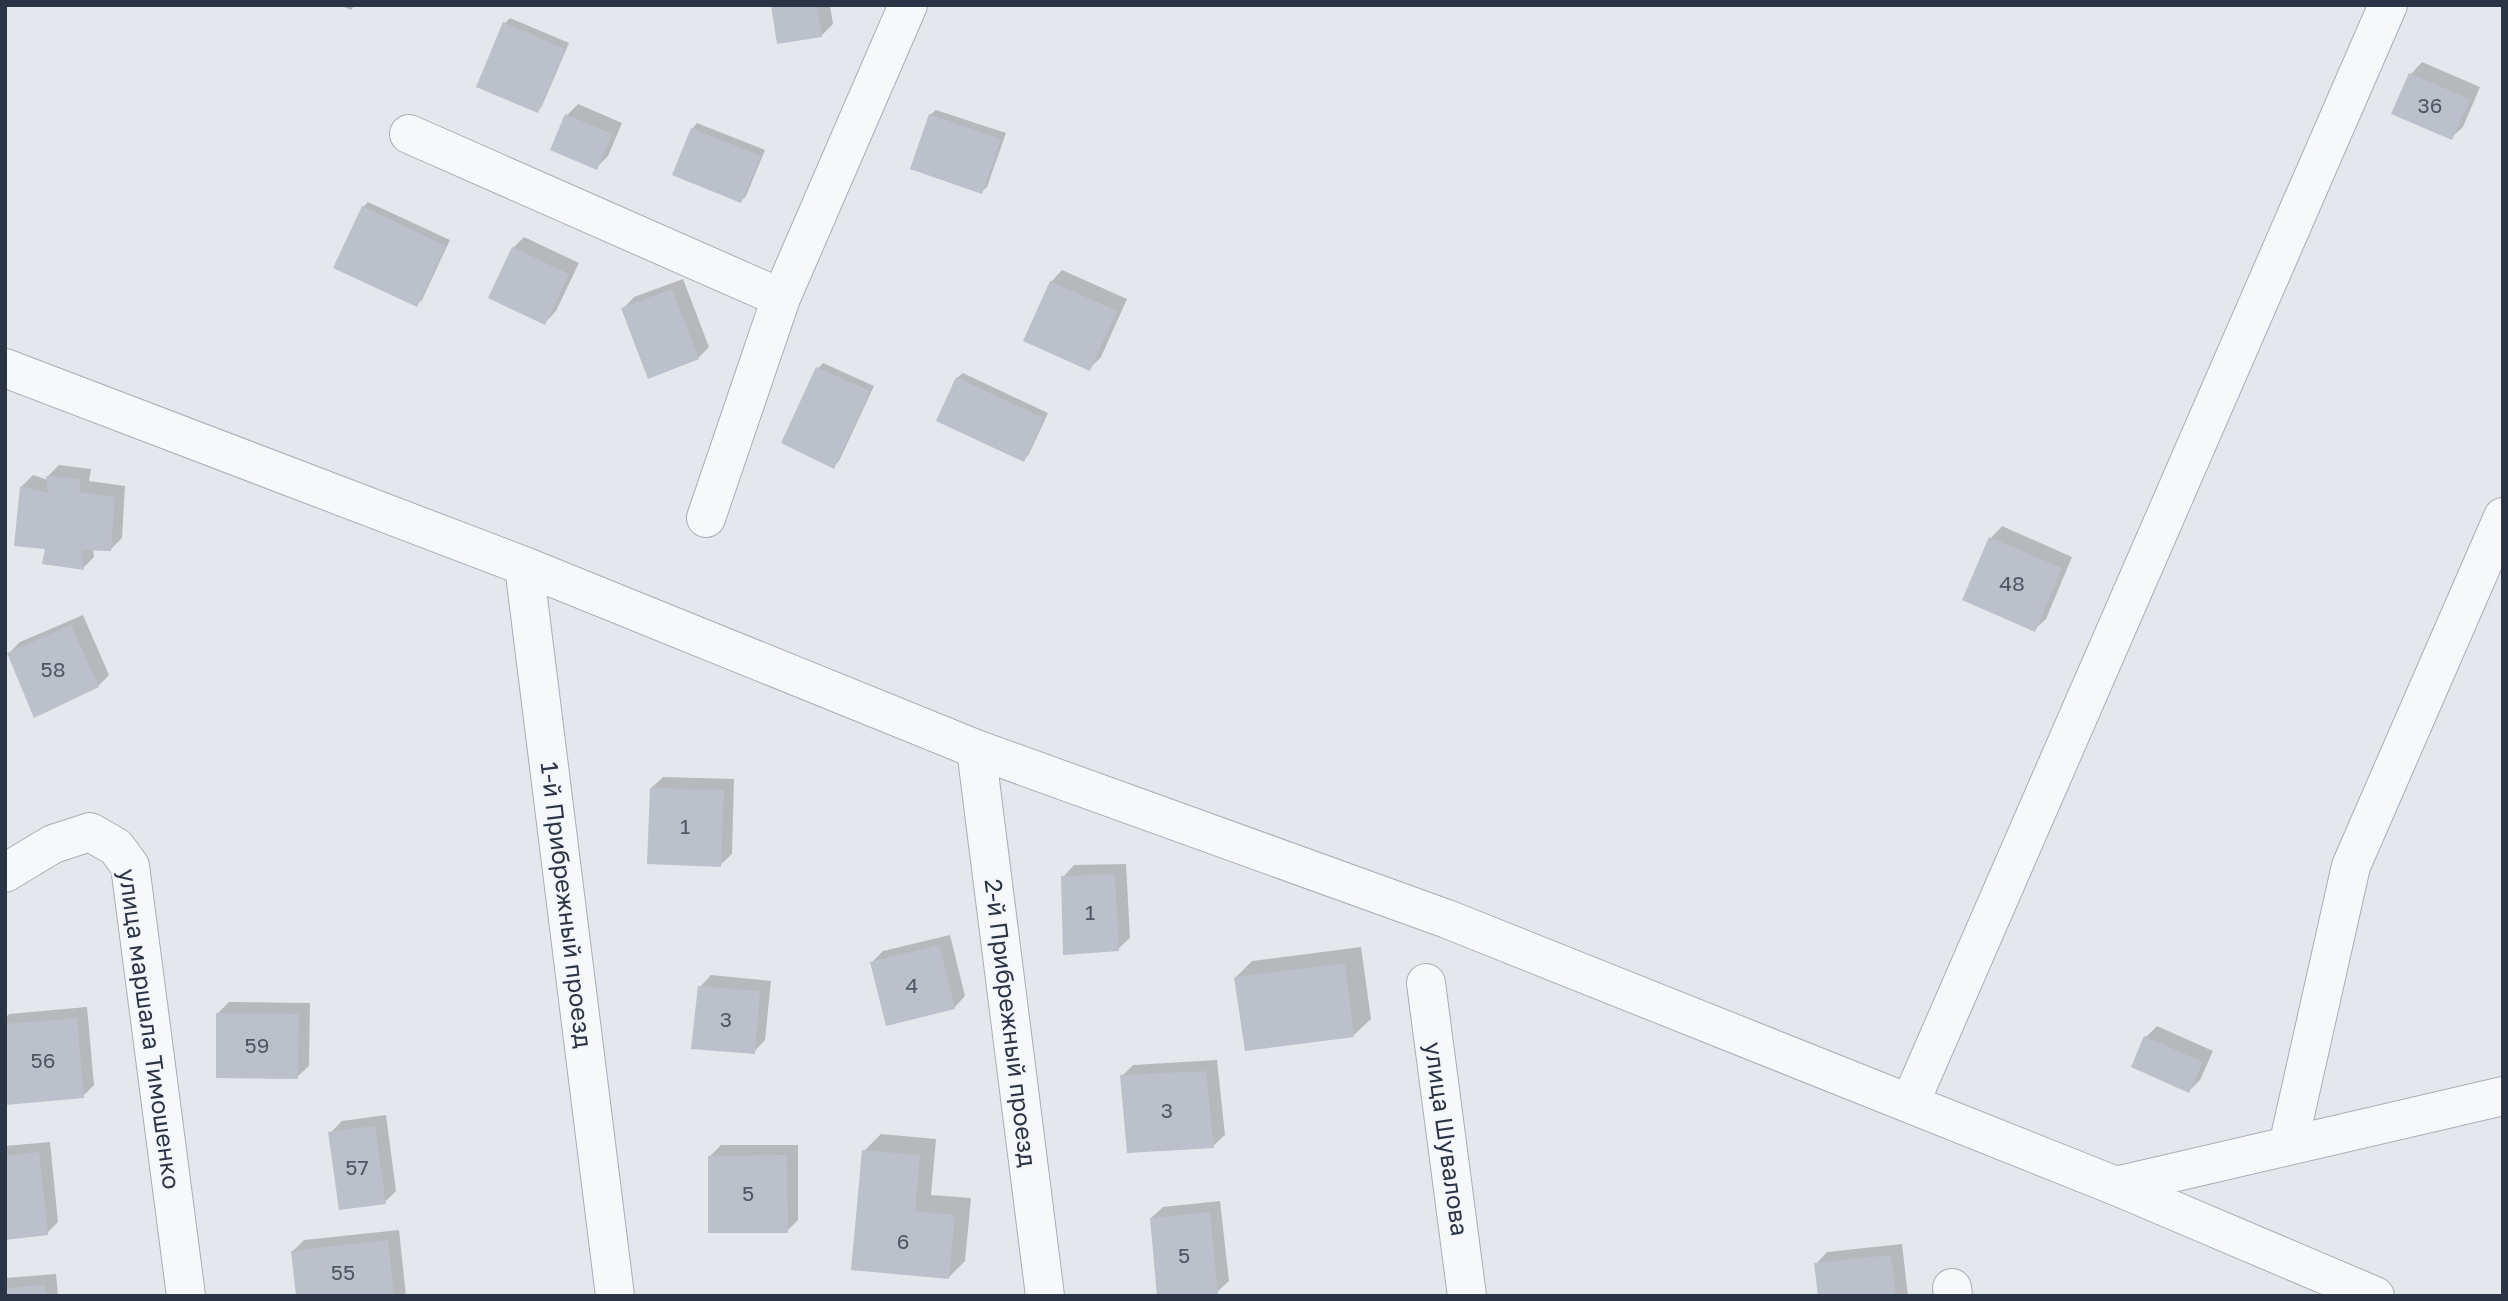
<svg xmlns="http://www.w3.org/2000/svg" width="2508" height="1301" viewBox="0 0 2508 1301" font-family="'Golos Text',sans-serif">
	<rect width="100%" height="100%" fill="#e4e7ec"/>
	<path fill="#0003" d="M339,5h16l-4,5z
		M772,5h58l3,19 -12,12z
		M510,18l59,25 -27,63 -5,5 -32,-88z
		M2422,62l58,25 -17,40 -12,11 -40,-64z
		M578,104l44,19 -14,33 -12,12 -29,-53z
		M936,110l70,23 -19,54 -6,5 -51,-77z
		M697,123l68,27 -19,46 -5,5 -49,-72z
		M368,202l82,38 -28,60 -6,5 -53,-98z
		M524,237l55,26 -23,48 -11,12 -32,-75z
		M1062,270l65,29 -26,58 -11,11 -39,-86z
		M683,279l26,68 -11,11 -75,-49 11,-12z
		M823,363l51,23 -35,75 -5,5 -16,-98z
		M963,373l85,40 -19,41 -5,6 -67,-82z
		M59,465l32,4 -2,12 36,5 -3,52 -11,11h-18l1,8 -11,11 -36,-20 -26,-61 12,-12 15,5v-4z
		M2002,526l70,31 -26,62 -12,11 -69,-31 26,-61z
		M83,615l26,60 -11,11 -89,-33 11,-11z
		M663,777l71,2 -2,75 -12,11 -69,-77z
		M1126,864l4,74 -12,11 -55,-72 11,-12z
		M950,935l15,61 -11,12 -82,-46 11,-11z
		M1361,947l10,72 -17,16 -119,-57 17,-17z
		M711,975l60,6 -6,59 -11,12 -54,-65z
		M229,1002l81,1 -1,63 -12,11 -79,-64z
		M87,1007l7,78 -11,11 -78,8v-86l4,-4z
		M2157,1026l56,25 -13,29 -11,11 -43,-54z
		M1217,1060l8,75 -12,11 -91,-70 11,-11z
		M386,1115l10,76 -11,11 -55,-69 12,-12z
		M881,1134l55,5 -5,56 40,3 -6,63 -17,17 -84,-127z
		M50,1142l8,80 -11,11 -42,5v-92z
		M721,1145h77v75l-11,11 -77,-75z
		M1220,1201l9,80 -12,11 -58,4 -8,-78 12,-11z
		M399,1230l7,66h-108l-5,-45 11,-11z
		M1902,1244l6,52h-88l-4,-32 11,-12z
		M56,1274l2,22h-53v-18z"/>
	<path fill="#bbc0ca" d="M771,5h46l5,32 -45,7z
		M503,22l62,27 -27,64 -62,-26z
		M2409,73l61,26 -18,41 -61,-26z
		M565,114l47,20 -15,36 -47,-20z
		M929,114l72,25 -19,55 -72,-25z
		M691,128l70,28 -20,47 -69,-28z
		M362,206l84,40 -29,61 -84,-39z
		M512,247l57,27 -24,51 -57,-27z
		M1050,281l67,30 -27,60 -67,-30z
		M672,289l27,70 -51,20 -27,-71z
		M816,367l54,24 -36,78 -53,-26z
		M956,377l88,41 -20,44 -88,-41z
		M46,476l35,3 -2,13 36,5 -4,54 -29,-1 2,20 -42,-6 3,-15 -31,-3 6,-60 28,7z
		M1989,537l73,31 -27,64 -73,-32z
		M71,625l28,62 -65,31 -27,-65z
		M650,788l74,2 -3,77 -74,-3z
		M1115,874l4,77 -56,4 -2,-79z
		M939,945l16,64 -69,17 -16,-64z
		M1345,963l9,74 -109,14 -11,-74z
		M698,986l62,5 -5,63 -64,-5z
		M216,1013l83,1 -1,65 -82,-1z
		M77,1018l7,80 -79,7v-81z
		M2144,1036l59,26 -14,31 -58,-26z
		M1206,1071l8,77 -87,5 -7,-78z
		M375,1126l11,78 -47,6 -11,-78z
		M862,1150l58,5 -5,56 40,4 -6,64 -98,-9z
		M39,1152l9,83 -43,5v-84z
		M787,1155l1,78h-80v-77z
		M1210,1212l8,82 -61,2 -7,-78z
		M388,1240l6,56h-98l-5,-45z
		M1891,1255l5,41h-78l-4,-33z
		M45,1285l1,11h-41v-8z"/>
	<g fill="none" stroke-linecap="round" stroke-linejoin="round">
		<g stroke="#a9aeb7" stroke-width="40">
			<path id="minor" d="M409,134l372,164
				M5,368l519,198 452,183 471,170 669,267 259,110
				M706,518l75,-220 127,-293
				M524,566l91,730
				M976,749l69,547
				M5,873l48,-29 37,-12 26,15 14,19 56,430
				M1426,983l41,313
				M1910,1103l478,-1098
				M2288,1146l63,-280 152,-349
				M2116,1186l387,-90
				M1952,1288l1,8"/>
		</g>
		<use href="#minor" stroke="#f7f8fa" stroke-width="38"/>
	</g>
	<g text-anchor="middle" stroke-width="5" stroke-linejoin="round" paint-order="stroke">
		<g font-size="21" fill="#4f5766">
			<text x="2430" y="113">36</text>
			<text x="2012" y="591">48</text>
			<text x="53" y="677">58</text>
			<text x="685" y="834">1</text>
			<text x="1090" y="920">1</text>
			<text x="912" y="993">4</text>
			<text x="726" y="1027">3</text>
			<text x="257" y="1053">59</text>
			<text x="43" y="1068">56</text>
			<text x="1167" y="1118">3</text>
			<text x="357" y="1175">57</text>
			<text x="748" y="1201">5</text>
			<text x="903" y="1249">6</text>
			<text x="1184" y="1263">5</text>
			<text x="343" y="1280">55</text>
		</g>
		<g font-size="24" fill="#2b3445" stroke="#f4f6f9">
			<text transform="translate(566 905) rotate(83)" y="8">1-й Прибрежный проезд</text>
			<text transform="translate(1010 1023) rotate(83)" y="8">2-й Прибрежный проезд</text>
			<text transform="translate(149 1029) rotate(82)" y="8">улица маршала Тимошенко</text>
			<text transform="translate(1446 1139) rotate(82)" y="8">улица Шувалова</text>
		</g>
	</g>
	<rect width="2508" height="1301" fill="none" stroke="#2b3445" stroke-width="14"/>
</svg>
